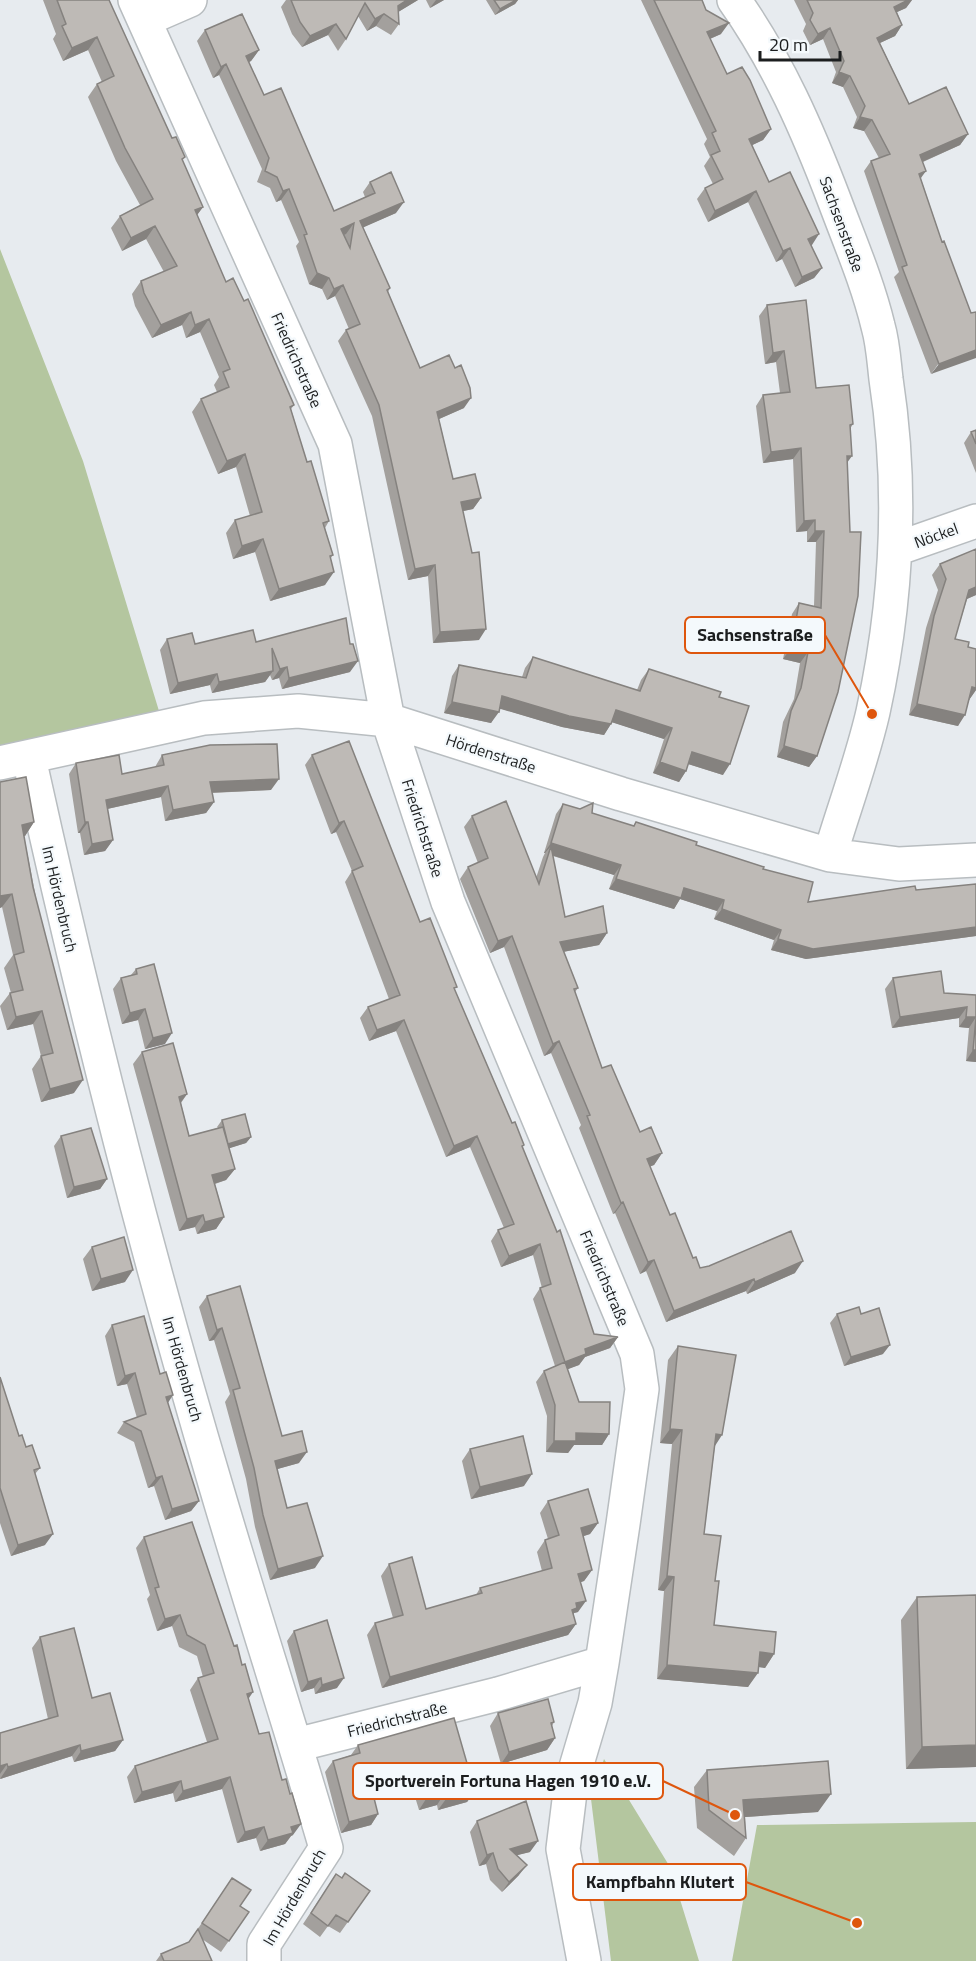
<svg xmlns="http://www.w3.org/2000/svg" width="976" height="1961" viewBox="0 0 976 1961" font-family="'Titillium Web',sans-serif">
	<rect width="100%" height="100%" fill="#e7ebef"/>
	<path fill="#b4c69f" d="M0,249l83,212 76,250 -159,35z
		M604,1759l66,108 29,94h-88l-20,-162z
		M976,1822v139h-244l25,-136z"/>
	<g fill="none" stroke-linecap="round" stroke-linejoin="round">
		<g stroke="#b8bdc0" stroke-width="36">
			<path id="minor" d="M135,0l200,444 53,276 60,182 189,452 5,35 -19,135 -21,139 -7,40 -24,81 -8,65 21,112
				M734,0c44,62 74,131 101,202 15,40 33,82 43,124 5,17 6,36 8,53 17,111 11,223 -13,333 -11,48 -29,96 -43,143
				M144,20l46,-20
				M896,549l80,-28
				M29,758c54,246 116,490 188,732 35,119 74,238 109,358l-62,96v17
				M0,763l204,-45 94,-7 90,9 233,74 209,61 69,9 77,-4
				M296,1745l202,-51 104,-31"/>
		</g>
		<use href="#minor" stroke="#fff" stroke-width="33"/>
	</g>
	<path fill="#a3a09d" d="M43,0h66l63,138 13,19 -3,4 21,46 -6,8 29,67 18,19 50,104 -3,4 16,53 22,59 -4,7 8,27 -3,4 -5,26 -55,16 -15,-49 -22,7 -7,-26 9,-13 15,-4 -14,-49 -18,7 -26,-62 9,-13 16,-7 -3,-7 5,-8 -19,-45 -14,6 -4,-13 -30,13 -17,-32 -3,-12 9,-13 23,-9 -18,-33 -24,12 -11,-23 9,-12 20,-11 -24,-44 -28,-64 9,-13 5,-2 -14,-32 -25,11 -10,-22 3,-5z
		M286,0h132l-20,12 1,12 -8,11 -15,-9 -9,5 -9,-15 -12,23 -8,12 -10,-16 -26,12 -10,-13 -11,-27z
		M426,0h18l-14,8z
		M486,0h32l-3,4 -20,11z
		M641,0h61l4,10 15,24 -11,5 17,35 44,55 -8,11 -11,5 17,37 42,63 11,23 -8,10 -19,9 -13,-28 -6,3 -28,-60 -40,20 -11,-23 8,-11 8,-4 -9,-18 6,-9 -6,-13 3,-5z
		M794,0h118l-6,8 -9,4 5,13 -7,11 -15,7 29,61 59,30 -8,11 -37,17 -2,17 21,63 29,71 5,-1 -45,62 -37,-97 5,-5 -35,-101 7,-10 8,-3 -15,-27 -11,-3 4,-11 -14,-30 -11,-4 4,-11 -13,-33 -13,6 -7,-14 3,-7z
		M205,30l54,20 -8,11 -2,1 15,33 70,116 31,-14 -2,-5 7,-10 26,31 -33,14 27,61 -2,4 32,76 44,40 -25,11 14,60 28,19 -8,11 -10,2 16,129 -46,3 -5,-67 -20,4 -36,-164 -34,-75 8,-11 3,-1 -14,-33 -8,4 -5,-11 -13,-5 -13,-38 3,-4 -18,-42 -5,2 -6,-14 -13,-6 5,-13 -43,-94 -6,3 -16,-37z
		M767,305l49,83 37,36 -3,5 -33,327 -8,11 -32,-10 6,-35 11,-23 6,-36 -17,-4 9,-45 7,-11 15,3 2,-64h-9v-11l-11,1 -3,-73 -30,4 -7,-57 7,-11 17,-2 -4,-31 -11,2 -6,-48z
		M976,430v43l-12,-30 7,-11z
		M976,549v46l-9,4 -12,40 13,8 8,2v41l-7,10 -11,26 -49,-11 17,-87 12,-38 -6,-15 8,-11z
		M167,639l28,5 61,-2 94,30 -68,17 -3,-11 -7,2 -2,-5 -5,7 -53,11 -2,-8 -40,9 -10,-44z
		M533,657l104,33 4,-10 8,-11 70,28 4,78 -35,-11 -2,7 -7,11 -26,-9 11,-34 -52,-17 -8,13 -42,-8 -63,-19 -8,15 -47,-10 8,-37 7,-11 63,12 3,-9z
		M162,755l109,35 -59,3 2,9 -8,11 -41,8 -4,-24 -54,12 6,31 -8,11 -21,4 -4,-22h-2l-9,-59 7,-11 46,11 33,-7z
		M312,755l108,167 35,68 57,133 12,22 -2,3 72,186 24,3 -8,11 -25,9 -6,8 -12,4 12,33 30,32 -7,11h-28l-6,8 -22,-1 1,-36 -11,-34 8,-11 11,-5 -22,-67 7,-11h2l-9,-33 -32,12 -10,-26 7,-11 6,-2 -34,-81 -24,10 -50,-126 -27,10 -9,-23 8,-11 21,-8 -44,-117 7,-11 -16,-39 -5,2 -26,-69z
		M0,782l34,40 -9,14h-1l50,257 -33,9 -9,-33 9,-13 -8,-32 -26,6 -7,-24 10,-13h1l-7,-25 9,-13 -11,-48 -2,1z
		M563,804l70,22 3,-4 60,23 67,24 45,33 168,-18v52l-170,23 -35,-9 3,-10 -60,-21 3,-8 -37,-12 -6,10 -65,-20 5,-14 -61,-19 12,61 42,16 -8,12 -36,7 15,36 -3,4 27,76 38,64 22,21 -8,12 -4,1 20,49 23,43 7,10 95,5 -48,21 -1,-3 -80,31 -20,-51 -6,3 -25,-61 -2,1 -34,-86 2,-3 -30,-72 -7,3 -40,-109 -14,6 -30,-74 8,-12 10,-4 -14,-36 8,-11 64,62 7,-21 2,-4h-1l12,-39z
		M136,969l29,75 -20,5 -7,-29 -16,4 -9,-35 8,-11 10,-3z
		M893,978l51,15 32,2v67l-10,-1 3,-33 -10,-1v-9l-67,10 -7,-39z
		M142,1052l45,42 -6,9 8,33 29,-8 -1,-1 5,-7 29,17 -5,6 -17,5 6,21 -9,11 -11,4 9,33 -8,12 -19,5 -2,-7 -16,4 -46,-167z
		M61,1136l46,43 -7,10 -33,9 -13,-52z
		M92,1247l33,35 -33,9 -9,-32z
		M207,1296l75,140 17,27 -22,6 10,39 28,60 -45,12 -15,-53 -9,-48 -21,-77 5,-8 -16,-54 -5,1 -10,-34z
		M837,1314h24l22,40 -39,12 -14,-43z
		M112,1325l56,78 31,98 -8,10 -26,9 -11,-34 -6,2 -14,-46 -17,-9 7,-11 13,-4 -10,-34 -10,2 -12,-50z
		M678,1346l37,99 -11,89 11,47 -1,44 60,29 -9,14 -6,-1 -11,20 -91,-8 7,-88 -6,-1 14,-146 -12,-1 8,-83z
		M0,1377l19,59 21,32 -5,6 10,71 -34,11 -11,-33z
		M470,1449l54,37 -53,13 -9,-38z
		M548,1501l50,22 -8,11 -7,2 9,34 -8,11 -4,1 -2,30 -4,1 -1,2 3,9 -8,11 -186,53 -15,-53 8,-12 18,-5 -12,-42 8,-12 37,45 50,-14 4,-7 62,-17 -5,-19 8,-12 3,-1 -8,-26z
		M144,1537l104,163 11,34 34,101 -2,1 -6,8 -25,7 -4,-13 -19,5 -15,-54 -47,13 -2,-9 -39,10 -7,-26 8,-11 72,-24 -17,-52 8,-12 5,-1 -6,-21 -18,-9 -7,-21 -15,5 -10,-32 3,-4 -14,-47z
		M917,1597l59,170 -70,2 -5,-149z
		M294,1631l43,57 -22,6 -1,-6 -13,4 -14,-51z
		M40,1637l52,61 31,42 -8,11 -41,11 -2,-6 -72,23v-46l48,-14 -16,-71z
		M498,1713l56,9 -2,4 3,12 -8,12 -46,14 -11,-38z
		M358,1745l117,46 -8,11 -29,8 -1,-5 -18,5 -7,-23 -38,11 4,16 -7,11 -30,8 -16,-61 8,-11 18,-6z
		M707,1770l111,42 -73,5 1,21 -12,18 -37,-28 -3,-41z
		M477,1821l53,31 -13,3 2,20 -17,17 -12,-12 -4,-16 -7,2 -9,-34z
		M336,1874l6,4 28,13 -30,42 -12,-7 -8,11 -17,-13z
		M232,1878l8,28 9,6 -28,40 -19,-13 10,22h-56l5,-7 28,-12z"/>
	<path fill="#85827f" d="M407,0h11l-28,17 8,-11z
		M436,0h8l-14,8z
		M516,0h2l-3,4 -20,11 5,-6z
		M908,0h4l-6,8 -20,9 8,-10z
		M384,14l-8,12 -9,5 8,-12z
		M729,23l-8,11 -21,9 7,-11z
		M336,24l-8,11 -26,12 8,-11z
		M902,25l-7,11 -26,12 8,-10z
		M830,28l-7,11 -13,6 8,-11z
		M97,37l-9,13 -25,11 9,-13z
		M259,50l-8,11 -12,6 7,-11z
		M226,64l-7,11 -6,3 8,-11z
		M839,72l11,4 -7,11 -11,-4z
		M860,117l12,3 -8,11 -11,-3z
		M771,129l-8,11 -21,10 7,-11z
		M968,134l-8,11 -47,21 7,-11z
		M926,171l-8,11 1,-8z
		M289,189l-8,11 -5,2 7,-11z
		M756,191l-8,11 -40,20 7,-11z
		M404,202l-8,11 -43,19 7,-11z
		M203,207l-9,12 1,-9z
		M354,223l-8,11 -12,5 7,-10z
		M155,226l-9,13 -24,12 9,-13z
		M819,234l-7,11 -11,5 7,-11z
		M790,248l-8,11 -6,3 7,-11z
		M822,268l-8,10 -19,9 7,-10z
		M317,273l12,5 -7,11 -13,-5z
		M343,285l-8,11 -8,4 7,-11z
		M191,312l-9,13 -30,13 9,-13z
		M209,319l-9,13 -14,6 9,-13z
		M976,350v8l-45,16 8,-10z
		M784,351l-8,11 -11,2 8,-11z
		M471,398l-7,10 -34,15 7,-11z
		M801,448l-8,11 -30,4 8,-11z
		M245,454l-9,13 -18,7 9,-13z
		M847,456h5l-8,11z
		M481,498l-8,11 -19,4 7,-11z
		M815,520l-8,11 -11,1 8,-11z
		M815,531h9l-8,11h-9z
		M263,539l-8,13 -22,7 9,-13z
		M435,565l-7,11 -20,4 7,-11z
		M334,572l-9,13 -55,16 9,-12z
		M976,587v8l-14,6 7,-11z
		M486,629l-7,11 -46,3 7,-11z
		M791,648l17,4 -8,11 -17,-4z
		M358,661l-8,11 -68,17 7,-11z
		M287,667l-8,11 -7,2 8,-11z
		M273,671l-8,11 -53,11 7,-11z
		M217,674l-7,11 -40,9 8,-11z
		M972,687l4,1v2l-7,10 -5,-2z
		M502,696l109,28 -7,11 -42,-8 -68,-20z
		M452,702l47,10 -8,11 -47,-10z
		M917,704l48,11 -7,11 -49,-11z
		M616,710l56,18 -8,11 -56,-18z
		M784,746l33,10 -8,11 -32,-10z
		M692,752l38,12 -7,11 -38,-12z
		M660,762l26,9 -7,11 -26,-9z
		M279,779l-8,11 -69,3 8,-11z
		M168,786l-7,11 -63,14 8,-11z
		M214,802l-8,11 -41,8 8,-11z
		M344,821l-8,11 -5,2 8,-11z
		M34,822l-9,14 -12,2 9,-13z
		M85,822h3l-8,11h-2z
		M113,840l-8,11 -21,4 8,-11z
		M551,843l70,22 -7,10 -66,-21 3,-8 -6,7h-1z
		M616,879l68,9 40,12 -7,11 -37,-12 -6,10 -65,-20z
		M12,894l-10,13 -2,1v-12z
		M722,909l59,21 -7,10 -60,-21z
		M976,927v9l-170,23 -35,-9 7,-11z
		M607,933l-8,12 -47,9 8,-12z
		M512,936l-8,11 -14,6 8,-12z
		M967,1007l-8,11 -67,10 8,-11z
		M145,1009l-7,11 -16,4 8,-11z
		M42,1011l-9,13 -26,6 9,-13z
		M966,1017h10l-7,11 -10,-1z
		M404,1020l-8,11 -27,10 8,-11z
		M172,1033l-7,11 -20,5 8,-11z
		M559,1041l-8,12 -7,3 9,-12z
		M973,1050h3v12l-10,-1z
		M83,1080l-9,13 -33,9 9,-13z
		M187,1094l-9,12 1,-9z
		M477,1136l-7,11 -24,10 8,-11z
		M251,1137l-5,6 -22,7 4,-6z
		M662,1153l-8,12 -15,6 8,-12z
		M235,1169l-9,11 -22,7 8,-12z
		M107,1179l-7,10 -33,9 7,-11z
		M623,1202l-8,11 -2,1 8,-11z
		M203,1215l-8,12 -16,4 8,-12z
		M224,1217l-8,12 -19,5 8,-12z
		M540,1244l-7,11 -32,12 8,-11z
		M654,1260l-8,11 -6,3 8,-12z
		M803,1261l-8,12 -48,21 8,-12z
		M133,1270l-8,12 -33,9 9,-12z
		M754,1279l-8,12 -80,31 8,-11z
		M222,1328l-8,12 -5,1 8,-11z
		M618,1337l-8,11 -25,9 -6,8 -21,8 7,-11 20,-13z
		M890,1345l-7,9 -39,12 7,-9z
		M135,1373l-8,11 -10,2 8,-10z
		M173,1395l-7,11v-9z
		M670,1429l12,1 -10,14 -12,-1z
		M576,1433l33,1 -7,11h-28l-6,8 -22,-1 8,-11z
		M716,1434l6,1 -9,14z
		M307,1452l-8,11 -32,9 8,-11z
		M532,1474l-8,12 -53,13 9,-12z
		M162,1476l-8,10 -6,2 8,-10z
		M199,1501l-8,10 -26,9 7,-11z
		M598,1523l-8,11 -18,6 9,-12z
		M53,1534l-8,11 -34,11 7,-11z
		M323,1556l-8,12 -45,12 8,-11z
		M592,1570l-8,11 -14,5 8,-12z
		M667,1576l7,1 -10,14 -6,-1z
		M586,1601l-8,11 -4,1 -5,7 -5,1 12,-18z
		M180,1615l-8,11 -15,5 8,-12z
		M576,1624l-8,11 -186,53 8,-11z
		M760,1652l14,2 -9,14 -14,-2z
		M667,1665l91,8 -10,14 -91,-8z
		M321,1678l-7,10 -13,4 7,-10z
		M344,1678l-7,10 -22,6 7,-9z
		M253,1692l-8,12 2,-10z
		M555,1738l-8,12 -46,14 8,-12z
		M123,1740l-8,11 -41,11 7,-11z
		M80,1745l-8,11 -72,23 8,-12z
		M976,1745v22l-70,2 16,-22z
		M7,1764l-7,10v-8z
		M420,1776l-8,11 -48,13 8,-10z
		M230,1777l-8,12 -47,13 8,-11z
		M181,1781l-8,12 -39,10 8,-11z
		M475,1791l-8,11 -29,8 8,-11z
		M444,1794l-7,11 -18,5 7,-11z
		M831,1794l-13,18 -87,6 12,-18z
		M378,1814l-7,11 -30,8 8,-11z
		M301,1824l-8,11 -2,1 -6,8 -25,7 8,-11 23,-13z
		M264,1827l-8,11 -19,5 8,-11z
		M538,1841l-8,11 -28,7 8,-10z
		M493,1853l-7,11 -7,2 8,-11z
		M527,1865l-8,10 -17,17 7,-10z"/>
	<path fill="#bebab6" stroke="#85827f" stroke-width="1.5" fill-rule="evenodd" d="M57,0h52l63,138 4,-1 9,20 -3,2 21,48 -8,3 31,72 7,-4 11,23 4,-2 46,106 -4,2 17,55 4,-1 18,60 -6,2 10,32 -3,1 4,16 -55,17 -16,-50 -21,7 -7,-26 27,-8 -17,-58 -18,7 -26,-62 28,-12 -6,-15 7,-3 -21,-50 -14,6 -4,-13 -30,13 -17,-32 -3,-12 36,-15 -22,-40 -24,12 -11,-22 33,-17 -28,-51 -28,-64 17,-8 -17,-39 -25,11 -10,-22 4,-2z
		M291,0h116l-9,6 1,18 -15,-10 -9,5 -10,-16 -19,36 -10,-15 -26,12 -10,-14z
		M494,0h22l-16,9z
		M654,0h48l4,10 23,13 -22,9 20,42 15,-7 8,13 21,49 -22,10 20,43 21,-10 29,62 -11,5 14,29 -20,9 -12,-29 -7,3 -27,-60 -41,20 -10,-23 18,-9 -12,-24 9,-4 -8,-18 4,-2z
		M807,0h101l-14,7 8,18 -25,13 32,66 37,-17 22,47 -48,21 6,16 -7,3 23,68 2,-1 27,72 5,-1v38l-37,14 -37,-97 5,-2 -36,-104 19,-7 -18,-34 -12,-3 5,-11 -15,-30 -11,-4 5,-11 -14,-33 -12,6 -8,-14 3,-7z
		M242,14l17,36 -13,6 18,39 17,-7 53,123 41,-18 -5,-11 21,-10 13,30 -44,19 30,67 -3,2 33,78 29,-13 6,13 6,-3 9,23 1,10 -34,14 16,67 22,-5 6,24 -20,4 11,51 7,-1 7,77 -46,3 -5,-67 -20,4 -36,-164 -33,-75 14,-6 -17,-39 -9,4 -5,-11 -12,-5 -13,-38 3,-1 -18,-45 -6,2 -6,-14 -12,-6 4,-13 -43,-94 -5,3 -16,-37zM354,223l-4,25 -9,-19z
		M806,300l10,88 33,-3 4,39 -3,1 2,31h-5l3,76h11l-3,64 -20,96 -21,64 -33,-10 7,-35 10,-23 7,-36 -17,-4 8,-45 22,5 3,-77h-9v-11l-11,1 -3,-73 -30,4 -8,-57 27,-3 -6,-41 -11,2 -6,-48z
		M976,430v14l-5,-12z
		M976,549v38l-7,3 -14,49 14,3 -1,5 8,2v39l-4,-1 -7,28 -48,-11 17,-88 12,-37 -6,-15z
		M346,618l4,26h3l5,17 -69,17 -2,-11 -7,2 -8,-21 1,23 -54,11 -2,-8 -39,9 -11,-44 25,-6 3,11 58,-14 3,12z
		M533,657l107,34 9,-22 72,23 -2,5 30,9 -19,58 -38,-12 -6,19 -26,-9 12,-34 -56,-18 -5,14 -42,-8 -67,-20 -3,16 -47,-10 7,-37 67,13z
		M349,741l71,181 10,-4 27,69 -3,1 58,135 3,-1 9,23 -2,1 35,86 3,-2 34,104 24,3 -33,12 1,5 -21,8 -25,-74 11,-4 -11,-40 -31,12 -11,-26 16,-6 -37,-88 -23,10 -50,-126 -27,10 -9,-23 32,-12 -48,-124 11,-5 -19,-45 -5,2 -27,-68z
		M277,744l2,35 -69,3 4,20 -41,8 -5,-24 -62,14 7,40 -21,4 -4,-22h-3l-9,-59 43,-8 3,19 42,-9 -2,-10 48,-10z
		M26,777l8,45 -12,3 11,62 50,193 -33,9 -9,-33 12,-3 -11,-42 -26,6 -6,-24 13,-3 -9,-35 10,-3 -12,-58 -12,2v-114z
		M506,801l33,83 12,-38 14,71 38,-11 4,27 -47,9 18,46 -4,1 28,79 9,-3 29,67 11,-5 11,26 -15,6 23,56 5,-2 18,45 3,-1 4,11 9,-2 82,-35 12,30 -48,21 -1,-3 -80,32 -20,-51 -6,2 -25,-60 -2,1 -34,-87 3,-1 -31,-74 -6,3 -41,-108 -14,5 -30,-74 20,-9 -16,-42z
		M593,803l-1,10 42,13 2,-4 61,20 -1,3 68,22 -1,2 50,13 -5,20 107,-16 1,4 60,-6v43l-163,22 -35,-10 3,-9 -59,-21 2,-9 -40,-12 -3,10 -65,-19 5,-14 -70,-22 12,-39 17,5z
		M154,964l18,69 -19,5 -8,-29 -15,4 -9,-35 16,-4 -1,-5z
		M941,971l3,22 32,2v22h-10l1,-10 -67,10 -7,-39z
		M976,1018v32h-3z
		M173,1043l14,51 -8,3 10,39 34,-9 12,42 -23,6 12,42 -19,5 -2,-7 -16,4 -45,-167z
		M245,1114l6,23 -23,7 -6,-24z
		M91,1128l16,51 -33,8 -13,-51z
		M124,1237l9,33 -32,9 -9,-32z
		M240,1286l42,150 20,-5 5,21 -32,9 12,47 20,-5 16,53 -45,13 -15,-54 -9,-47 -21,-78 7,-2 -18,-60 -5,2 -10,-34z
		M859,1307l2,7 18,-6 11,37 -39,12 -14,-43z
		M144,1316l16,58 6,-2 7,23 -7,2 33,104 -27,8 -10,-33 -6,2 -15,-47 -17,-9 22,-8 -11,-41 -10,3 -13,-51z
		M678,1346l58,9 -14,80 -6,-1 -12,100 17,2 -6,45h4l-5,44 62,7 -2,22 -14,-2 -2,21 -91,-8 7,-88 -7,-1 15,-146 -12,-1z
		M565,1362l14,40h31l-1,32 -33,-1v8h-22l1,-36 -11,-34z
		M0,1377l19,59 3,-1 4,12 6,-2 8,23 -6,2 19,64 -35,11 -18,-57z
		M523,1436l9,38 -52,13 -10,-38z
		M588,1489l10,34 -17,5 11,42 -14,4 8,27 -10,2 1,5 -5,2 4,14 -186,53 -15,-54 28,-8 -14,-51 23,-7 14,52 56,-16 -2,-5 72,-20 -7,-28 14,-5 -11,-34z
		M192,1522l42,124 3,-1 5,20 3,-1 8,28 -6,2 12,40 10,-2 13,48 4,-1 4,15 2,-1 9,31 -10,3 2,6 -25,7 -4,-13 -19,5 -15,-55 -47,14 -2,-10 -39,11 -7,-26 83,-27 -20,-61 16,-5 -9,-28 -18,-10 -7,-20 -15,4 -10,-31 4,-1 -15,-50z
		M976,1595v150l-54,2 -5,-150z
		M327,1620l17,58 -22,7 -1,-7 -13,4 -14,-51z
		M74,1628l18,70 18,-5 13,47 -42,11 -1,-6 -72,22 -1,-3 -7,2v-33l58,-17 -18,-79z
		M548,1699l6,23 -3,1 4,15 -46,14 -11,-39z
		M454,1718l21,73 -29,8 -2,-5 -18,5 -6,-23 -48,14 6,24 -29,8 -16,-61 27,-8 -2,-8z
		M828,1761l3,33 -88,6 3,38 -37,-28 -2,-40z
		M526,1801l12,40 -28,8 17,16 -18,17 -11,-13 -5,-16 -6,2 -10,-34z
		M345,1873l25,18 -22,31 -12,-7 -8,11 -17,-13 25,-39 6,4z
		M232,1878l19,12 -11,16 9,6 -20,29 -27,-18z
		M198,1929l14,32h-48l-3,-7 28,-12z"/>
	<g text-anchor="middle" stroke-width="4.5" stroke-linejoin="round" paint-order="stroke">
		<g font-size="16" fill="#1c1e1f" stroke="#f4f9fc">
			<text transform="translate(842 224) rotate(70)" y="6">Sachsenstraße</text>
			<text transform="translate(297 360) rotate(66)" y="6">Friedrichstraße</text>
			<text transform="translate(936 535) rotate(-20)" y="6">Nöckel</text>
			<text transform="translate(491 753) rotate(18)" y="6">Hördenstraße</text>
			<text transform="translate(423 828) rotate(72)" y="6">Friedrichstraße</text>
			<text transform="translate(60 899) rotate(77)" y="6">Im Hördenbruch</text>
			<text transform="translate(605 1278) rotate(67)" y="6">Friedrichstraße</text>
			<text transform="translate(183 1369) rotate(74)" y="6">Im Hördenbruch</text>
			<text transform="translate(397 1719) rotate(-14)" y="6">Friedrichstraße</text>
			<text transform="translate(294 1897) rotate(-60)" y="6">Im Hördenbruch</text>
		</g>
	</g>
	<path fill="none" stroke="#de560d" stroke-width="2" d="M872 714L825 635M735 1815L663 1781M857 1923L746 1882"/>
	<g fill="#de560d" stroke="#f4f9fc" stroke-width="2">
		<circle cx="872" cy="714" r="6"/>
		<circle cx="735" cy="1815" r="6"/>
		<circle cx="857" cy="1923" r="6"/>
	</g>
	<g fill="#f4f9fc" stroke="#de560d" stroke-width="2">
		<rect x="685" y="617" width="140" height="36" rx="6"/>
		<rect x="353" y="1763" width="310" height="36" rx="6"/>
		<rect x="573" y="1864" width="173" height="36" rx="6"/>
	</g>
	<g font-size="18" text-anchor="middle" font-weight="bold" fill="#1c1e1f">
		<text x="755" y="641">Sachsenstraße</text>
		<text x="508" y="1787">Sportverein Fortuna Hagen 1910 e.V.</text>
		<text x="660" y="1888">Kampfbahn Klutert</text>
	</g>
	<path d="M760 51v9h80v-9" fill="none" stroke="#1c1e1f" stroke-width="3"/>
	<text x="769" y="51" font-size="18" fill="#1c1e1f" stroke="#f4f9fc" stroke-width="4.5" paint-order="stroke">20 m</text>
</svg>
